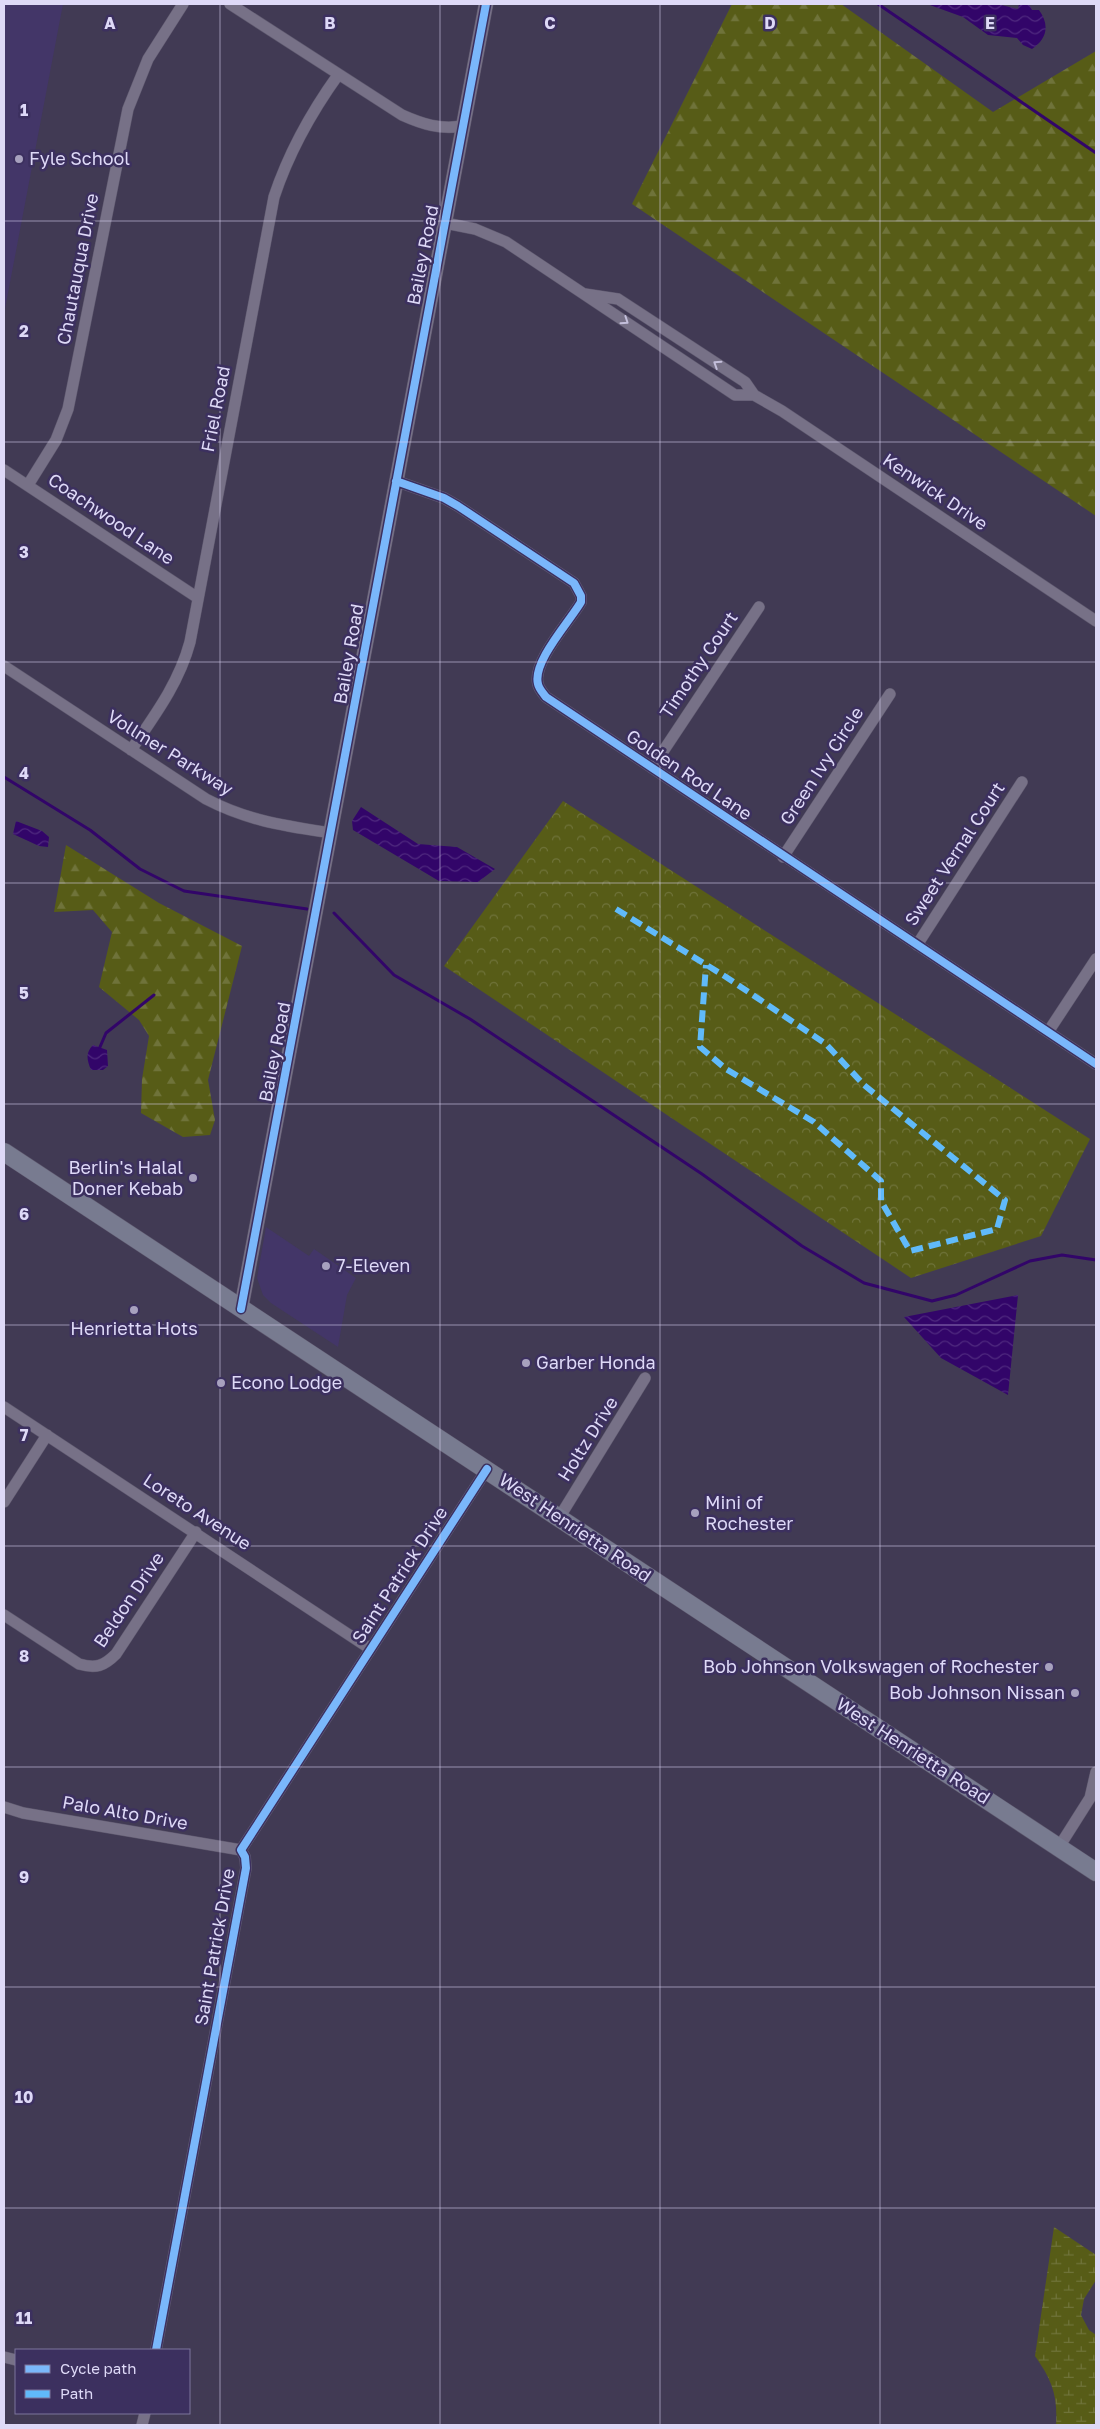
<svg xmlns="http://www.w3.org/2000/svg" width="1100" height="2429" viewBox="0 0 1100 2429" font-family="'Golos Text',sans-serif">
	<defs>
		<pattern id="forest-firs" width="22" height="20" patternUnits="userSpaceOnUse" patternTransform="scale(1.25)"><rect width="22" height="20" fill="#575c17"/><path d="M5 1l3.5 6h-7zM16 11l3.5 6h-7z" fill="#6f733a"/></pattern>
		<pattern id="wetland-marsh" width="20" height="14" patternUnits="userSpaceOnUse" patternTransform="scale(1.25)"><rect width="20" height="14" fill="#575c17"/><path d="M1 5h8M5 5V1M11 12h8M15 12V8" fill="none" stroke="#6f733a"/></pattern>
		<pattern id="park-crowns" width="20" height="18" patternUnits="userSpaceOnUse" patternTransform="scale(1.25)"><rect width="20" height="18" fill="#575c17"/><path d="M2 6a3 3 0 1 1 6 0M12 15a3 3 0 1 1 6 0" fill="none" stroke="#6f733a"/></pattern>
		<pattern id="water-waves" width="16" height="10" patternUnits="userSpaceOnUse" patternTransform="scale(1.25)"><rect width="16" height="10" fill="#320569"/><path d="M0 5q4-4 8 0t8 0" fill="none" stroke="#4f297f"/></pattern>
	</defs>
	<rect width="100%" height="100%" fill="#413a54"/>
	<path fill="#433668" d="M4,4h59l-59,310z
		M266,1227l43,29 5,-7 42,29 -9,17 -9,52 -67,-44 -8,-8 -6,-17z"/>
	<path fill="url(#forest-firs)" d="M732,4h109l152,108 103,-61v465l-464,-312z
		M66,845l93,58 83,43 -34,134 7,40 -5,15 -27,2 -42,-24 1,-34 7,-43 -10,-16 -40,-33 13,-55 -19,-22 -39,2z"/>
	<path fill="url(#wetland-marsh)" d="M1054,2227l42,28v25l-12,19 -3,16 8,15 7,5v88l-6,2h-34c2,-29 -4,-45 -21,-69z"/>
	<path fill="url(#park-crowns)" d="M563,801l527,338 -49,97 -130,42 -467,-312z"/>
	<path fill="url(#water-waves)" d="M927,4h70l21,5 1,-5h10l3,6h7c11,15 8,29 -7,39l-9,-4 -6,-7 -29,-3 -25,-18z
		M361,807l57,37 39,3 38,22 -17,13 -39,-1 -86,-51 -1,-9z
		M16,821l26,10 7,6 -1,10 -9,-1 -26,-12z
		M93,1045l14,5 1,16 -5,4h-12c-4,-10 -6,-17 2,-25z
		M1018,1295l-10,100 -67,-37 -37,-41z"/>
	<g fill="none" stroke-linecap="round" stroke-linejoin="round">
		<path stroke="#320569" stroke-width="3" d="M878,4l218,149
			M4,777l86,53 50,39 44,22 123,18
			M334,913l60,62 76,44 232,155 100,72 62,37 68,18 24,-6 74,-34 32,-6 34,5
			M100,1047l6,-14 48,-38"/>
		<g stroke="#5d576d" stroke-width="12">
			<path id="minor" d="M230,4l172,111c20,9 39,15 60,11
				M445,223l30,6 31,13 229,153h19
				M585,294l33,5 127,83 9,13 28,16 314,210
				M4,470l194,128
				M396,481l48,17 14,8 116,77 7,13v6c-11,19 -49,60 -43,82 1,5 5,9 8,13l550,367
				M28,485l28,-45 12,-31 60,-300 20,-50 35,-55
				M4,666l202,133c42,22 80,27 125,34
				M131,750c24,-35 48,-67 59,-108l84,-445c15,-45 36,-83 64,-122
				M652,768l107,-161
				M783,857l107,-163
				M917,945l105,-163
				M1048,1032l48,-73
				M4,1407l365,241
				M4,1502l43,-67
				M559,1518l86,-140
				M4,1615l75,49c17,5 25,2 37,-10l80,-122
				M4,1807l19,6 218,37
				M1059,1847l31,-49 6,-26
				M156,2350l90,-482 -1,-11 -4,-7 246,-381
				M4,2357l12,3
				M142,2425l3,-12"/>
		</g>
		<g stroke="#5d576d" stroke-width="15">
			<path id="tertiary" d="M241,1309l245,-1305"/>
		</g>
		<g stroke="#5d576d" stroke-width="19">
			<path id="primary" d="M4,1152l1092,720"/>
		</g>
		<use href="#minor" stroke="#777187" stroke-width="11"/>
		<use href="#tertiary" stroke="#777187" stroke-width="14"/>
		<use href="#primary" stroke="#787b90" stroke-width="18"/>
		<path stroke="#60bafa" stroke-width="6" stroke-dasharray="12 6" stroke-linecap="butt" d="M616,909l110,68 100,67 38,41 141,115 -8,29 -87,22 -29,-50v-20l-67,-59 -88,-53 -26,-22 6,-82"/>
		<g stroke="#3c305f" stroke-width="11">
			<path id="cycleway" d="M396,481l48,17 14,8 116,77 7,13v6c-11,19 -49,60 -43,82 1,5 5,9 8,13l550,367
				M241,1309l245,-1305
				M156,2350l90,-482 -1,-11 -4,-7 246,-381"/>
		</g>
		<use href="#cycleway" stroke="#7ab7fb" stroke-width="8"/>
	</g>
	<defs><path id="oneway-chevron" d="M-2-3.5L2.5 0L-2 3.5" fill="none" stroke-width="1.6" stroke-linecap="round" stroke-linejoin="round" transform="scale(1.25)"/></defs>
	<g stroke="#c4bfdb">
		<use href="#oneway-chevron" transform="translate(625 321) rotate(34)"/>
		<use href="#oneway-chevron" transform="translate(717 364) rotate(-147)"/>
	</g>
	<path fill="none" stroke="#ded9f7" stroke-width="1" stroke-opacity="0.55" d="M220,4v2421M440,4v2421M660,4v2421M880,4v2421M4,221h1092M4,442h1092M4,662h1092M4,883h1092M4,1104h1092M4,1325h1092M4,1546h1092M4,1767h1092M4,1987h1092M4,2208h1092"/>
	<g fill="#a7a1be" stroke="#3c305f" stroke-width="2">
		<circle cx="19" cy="159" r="5"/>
		<circle cx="193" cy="1178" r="5"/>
		<circle cx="326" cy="1266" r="5"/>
		<circle cx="134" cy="1310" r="5"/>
		<circle cx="526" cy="1363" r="5"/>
		<circle cx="221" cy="1383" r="5"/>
		<circle cx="695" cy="1513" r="5"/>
		<circle cx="1049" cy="1667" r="5"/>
		<circle cx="1075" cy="1693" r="5"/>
	</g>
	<g text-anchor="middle" stroke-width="5" stroke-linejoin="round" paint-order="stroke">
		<g font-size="18" fill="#ded9f7" stroke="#3c305f" text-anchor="start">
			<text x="29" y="165">Fyle School</text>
			<text x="183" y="1174" text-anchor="end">Berlin's Halal<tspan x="183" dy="21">Doner Kebab</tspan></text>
			<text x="336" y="1272">7-Eleven</text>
			<text x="134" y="1335" text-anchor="middle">Henrietta Hots</text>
			<text x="536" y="1369">Garber Honda</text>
			<text x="231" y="1389">Econo Lodge</text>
			<text x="705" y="1509">Mini of<tspan x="705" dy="21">Rochester</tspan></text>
			<text x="1039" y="1673" text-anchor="end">Bob Johnson Volkswagen of Rochester</text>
			<text x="1065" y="1699" text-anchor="end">Bob Johnson Nissan</text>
		</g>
		<g font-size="18" fill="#ded9f7" stroke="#3c305f">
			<text transform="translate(423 255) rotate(-79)" y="6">Bailey Road</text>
			<text transform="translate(78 269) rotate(-79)" y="6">Chautauqua Drive</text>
			<text transform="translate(216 409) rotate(-79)" y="6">Friel Road</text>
			<text transform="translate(935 492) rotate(34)" y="6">Kenwick Drive</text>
			<text transform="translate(111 519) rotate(34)" y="6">Coachwood Lane</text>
			<text transform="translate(349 654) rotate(-80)" y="6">Bailey Road</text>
			<text transform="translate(699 665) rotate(-56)" y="6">Timothy Court</text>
			<text transform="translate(170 753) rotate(32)" y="6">Vollmer Parkway</text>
			<text transform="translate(822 766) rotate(-57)" y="6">Green Ivy Circle</text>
			<text transform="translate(689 775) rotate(34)" y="6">Golden Rod Lane</text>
			<text transform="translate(955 854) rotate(-57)" y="6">Sweet Vernal Court</text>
			<text transform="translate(275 1052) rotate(-79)" y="6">Bailey Road</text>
			<text transform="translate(588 1439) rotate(-58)" y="6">Holtz Drive</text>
			<text transform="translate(197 1512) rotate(33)" y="6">Loreto Avenue</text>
			<text transform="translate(575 1528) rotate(34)" y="6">West Henrietta Road</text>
			<text transform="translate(400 1575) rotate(-57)" y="6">Saint Patrick Drive</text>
			<text transform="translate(129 1600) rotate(-56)" y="6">Beldon Drive</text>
			<text transform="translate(913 1751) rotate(33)" y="6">West Henrietta Road</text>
			<text transform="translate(125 1813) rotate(10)" y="6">Palo Alto Drive</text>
			<text transform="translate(215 1947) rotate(-80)" y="6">Saint Patrick Drive</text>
		</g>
	</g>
	<g font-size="16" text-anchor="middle" font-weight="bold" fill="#ded9f7" stroke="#3c305f" stroke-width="5" stroke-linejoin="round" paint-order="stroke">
		<text x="110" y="29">A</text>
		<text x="330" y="29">B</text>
		<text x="550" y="29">C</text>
		<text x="770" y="29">D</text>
		<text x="990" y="29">E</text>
		<text x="24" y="116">1</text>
		<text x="24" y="337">2</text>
		<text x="24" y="558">3</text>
		<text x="24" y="779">4</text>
		<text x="24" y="999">5</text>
		<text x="24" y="1220">6</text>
		<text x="24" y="1441">7</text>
		<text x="24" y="1662">8</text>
		<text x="24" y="1883">9</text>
		<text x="24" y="2103">10</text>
		<text x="24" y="2324">11</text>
	</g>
	<rect width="1100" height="2429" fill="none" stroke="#ded9f7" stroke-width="10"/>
	<rect x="15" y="2349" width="175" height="65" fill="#3c305f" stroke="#7d749c"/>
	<rect x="25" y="2365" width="25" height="8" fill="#7ab7fb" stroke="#7d749c"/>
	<text x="60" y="2374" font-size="15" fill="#ded9f7">Cycle path</text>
	<rect x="25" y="2390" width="25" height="8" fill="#60bafa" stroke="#7d749c"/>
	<text x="60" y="2399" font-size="15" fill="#ded9f7">Path</text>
</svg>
